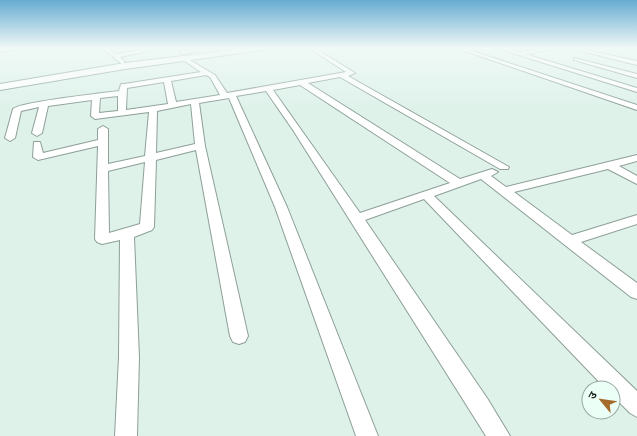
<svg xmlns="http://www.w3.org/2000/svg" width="637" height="436" viewBox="0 0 637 436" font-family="'Fira Sans Condensed','Noto Sans Devanagari',sans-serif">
	<rect width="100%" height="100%" fill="#def2ea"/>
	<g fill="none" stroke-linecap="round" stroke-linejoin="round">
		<g stroke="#8d9f97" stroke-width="2">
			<path id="minor" d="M0,48h23l-23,4z
				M102,48h6l8,6 25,-4 -1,-2h5l3,3 -28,6 5,5 -3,2z
				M201,48h12l-31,6 -3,-2z
				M309,48h6l40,25 -7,3 161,91 -1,2h-8l-160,-92 -32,6 152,96 32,-10 6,3 -7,4 15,11 131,-32v6l-18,5 18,10v8l-29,-15 -94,23 58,43 65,-20v9l-56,18 56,41v16l-6,-2 -150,-118 -47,17 203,195v26l-7,-4 -17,-17v-8h-8l-181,-189 -59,21 122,178 23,38h-24l-193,-306 -27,-39 -30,5 51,111 91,229h-22l-81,-229 -46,-109 -30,5 6,43 43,190 -3,6 -6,2 -6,-2 -3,-6 -34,-186 -40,10 -2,67 -2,3 -18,7 5,120 -2,79h-22l4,-79 1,-117 -18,4 -5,-2 -2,-3 3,-93 -60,14 -5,-3 1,-15h6l3,11 55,-13v-11l5,-3 5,3v35l37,-8 4,-44 -54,7 -4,-3 1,-16 -44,6 -6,27 -5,3 -5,-3 7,-26 -18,4 -6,27 -5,3 -5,-3 8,-29c7,-7 90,-16 106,-18l2,-7h3l77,-12 -18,-12 -1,-1 3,-2 30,18 12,18 119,-21zM206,75l4,2 10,18 -44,7 -5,-21zM164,82l4,22 -42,6 1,-22zM300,85l150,98 -90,30 -87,-123zM118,96v15l-19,2 1,-15zM191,104l4,40 -39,9 1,-42zM145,162l-5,62 -31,9 -1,-62z
				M456,48h7l174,57v5z
				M496,48h7l15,4 34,-4 -2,2 -25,4 112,34v4z
				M569,48h8l60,13v4z
				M574,58l63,16v4l-63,-18z"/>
		</g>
		<g stroke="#8d9f97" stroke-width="2">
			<path id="tertiary" d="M250,48h17l-4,2 -138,19 -125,21v-6l125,-21z"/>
		</g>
		<use href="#minor" fill="#fff" fill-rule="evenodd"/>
		<use href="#tertiary" fill="#fff" fill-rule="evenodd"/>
	</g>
	<linearGradient id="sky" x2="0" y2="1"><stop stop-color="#67acd1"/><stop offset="0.44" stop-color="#f0f9f6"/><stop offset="1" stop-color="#f0f9f6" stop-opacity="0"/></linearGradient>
	<rect width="637" height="109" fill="url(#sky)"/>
	<g transform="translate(601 400) rotate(299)"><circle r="19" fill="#ebfff7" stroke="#99a7a1"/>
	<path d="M0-3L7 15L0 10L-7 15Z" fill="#a56b2b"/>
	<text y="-6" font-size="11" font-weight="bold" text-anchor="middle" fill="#1d2421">उ</text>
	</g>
</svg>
